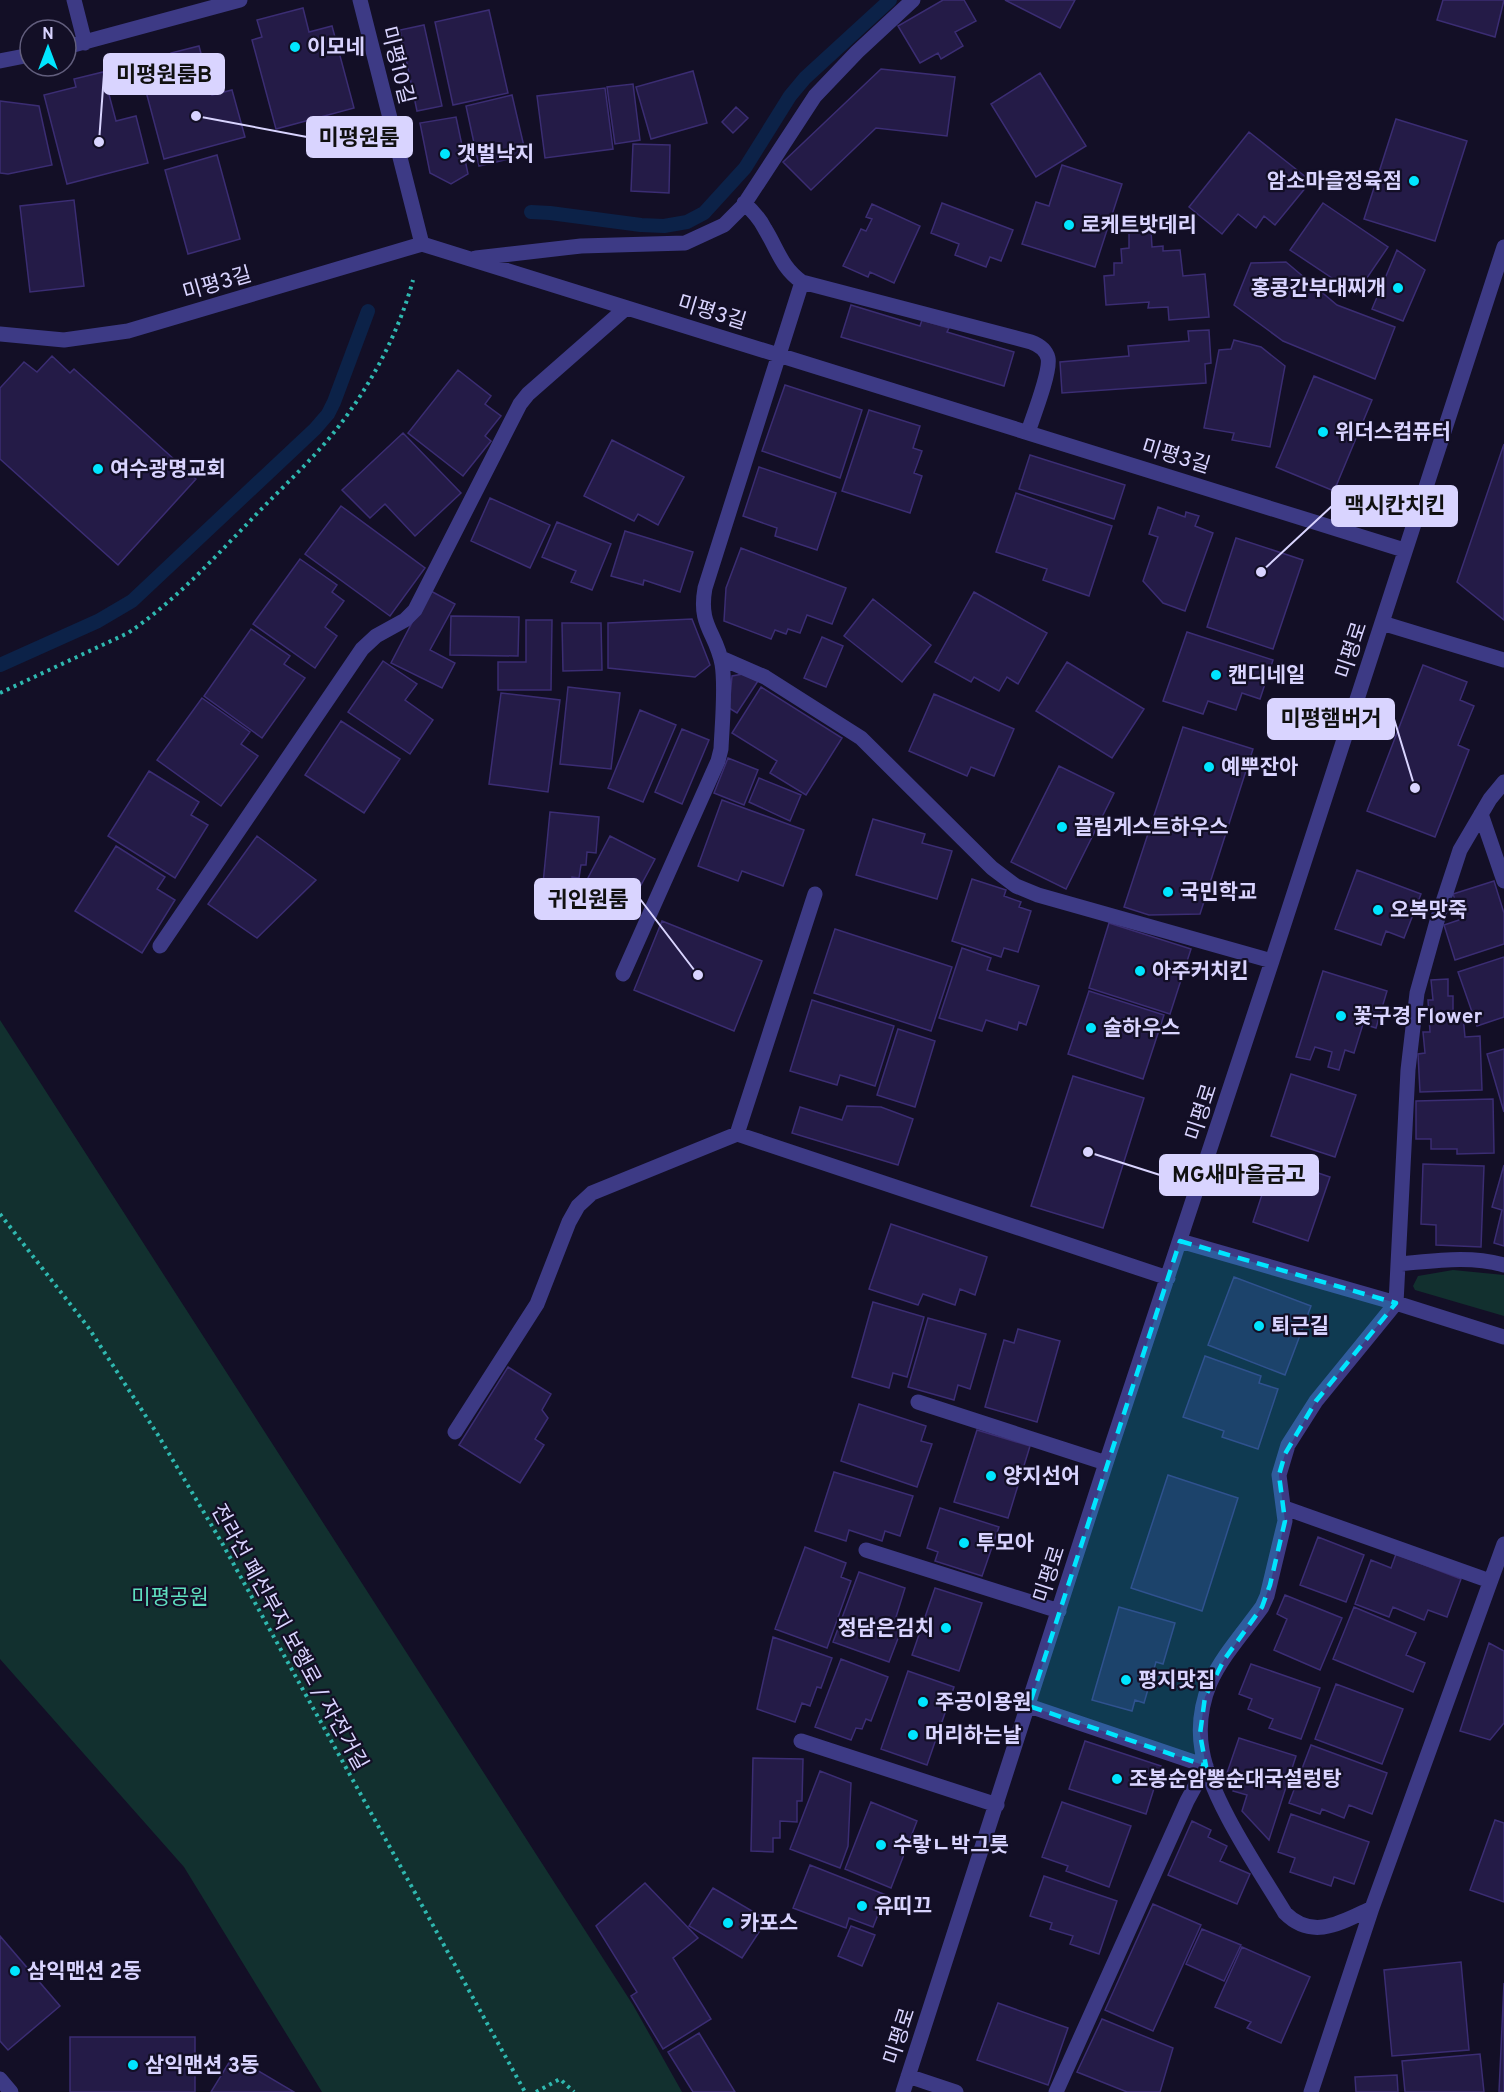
<svg xmlns="http://www.w3.org/2000/svg" width="1504" height="2092" viewBox="0 0 1504 2092" font-family="Overpass,'Noto Sans KR',sans-serif">
	<rect width="100%" height="100%" fill="#130f26"/>
	<path fill="#12302f" d="M0,1020l633,985 49,87h-360l-138,-225 -184,-208z
		M1453,1270l51,5v41l-89,-26 -2,-4 5,-10z"/>
	<g fill="none" stroke-linecap="round" stroke-linejoin="round">
		<path stroke="#0c2248" stroke-width="14" d="M531,212l19,1 91,12 23,1 23,-4 17,-9 41,-45 45,-72 15,-18 85,-78
			M0,665l98,-44 34,-20 183,-172 13,-15 6,-12 34,-91"/>
	</g>
	<path fill="#241b47" stroke="#3b2d73" stroke-width="1.5" d="M943,0h21l12,21 -21,11 8,14 -22,13 -3,-6 -18,10 -22,-37z
		M1005,0h70l-15,28z
		M1443,0h61l-9,37 -58,-17z
		M303,8l6,24 23,-6 22,82 -78,21 -24,-89 10,-3 -5,-17z
		M489,10l19,83 -55,12 -18,-83z
		M424,25l18,81 -25,5 -17,-81z
		M199,46l13,49 20,-5 13,47 -81,22 -24,-90 33,-8 -2,-8z
		M881,69l74,8 -8,59 -71,-8 -65,62 -28,-28z
		M693,71l14,52 -56,16 -15,-52z
		M103,72l13,49 20,-5 12,47 -81,21 -23,-89 32,-8 -2,-8z
		M1040,73l46,73 -50,31 -45,-73z
		M633,84l7,56 -25,4 -8,-57z
		M605,88l8,61 -68,9 -8,-62z
		M512,95l14,60 -47,11 -13,-60z
		M0,101l39,5 13,59 -44,9 -8,-1z
		M736,107l12,11 -15,15 -11,-11z
		M456,117l12,57 -17,10 -21,-11 -10,-50z
		M1396,119l71,22 -32,100 -71,-22z
		M1249,132l62,49 -36,44 -11,-9 -8,12 -18,-14 -16,20 -33,-27z
		M633,144l37,1 -1,48 -38,-2z
		M217,155l23,84 -52,15 -23,-84z
		M1062,165l60,19 -27,83 -73,-23 14,-42 13,4z
		M74,200l10,86 -54,6 -10,-86z
		M942,203l71,27 -12,31 -11,-4 -4,10 -31,-12 4,-11 -28,-11z
		M1323,203l65,44 -32,47 -66,-44z
		M872,204l48,22 -26,57 -24,-11 -2,5 -25,-11 18,-37 5,2 6,-12 -6,-2z
		M1151,231l1,16 11,-1v5l17,-1 3,26 22,-2 4,43 -40,3 -1,-13 -20,1 1,-6 -43,3 -2,-29 10,-1v-12h8l-1,-14 8,-1v-15z
		M1397,250l28,20 -22,51 -31,-12z
		M1286,262l51,43 58,22 -20,52 -92,-38 -49,-36 17,-42z
		M851,305l69,21 2,-6 27,8 -2,4 67,20 -10,34 -163,-49z
		M1209,330l2,33 -6,1 1,19 -144,10 -2,-31 69,-6 -1,-10 61,-5 -1,-10z
		M1234,340l27,7 24,19 -15,81 -38,-7 2,-7 -30,-5 15,-78 12,-1z
		M52,356l18,17 4,-4 122,110 -78,86 -118,-106v-71l24,-26 13,10z
		M458,370l33,26 -6,8 16,12 -16,20 6,5 -28,35 -55,-43z
		M1314,376l58,24 -38,91 -58,-24z
		M785,385l77,25 -22,68 -78,-27z
		M869,410l51,16 -7,22 9,3 -8,22 8,3 -12,37 -68,-22z
		M403,433l58,60 -46,43 -30,-32 -15,14 -28,-28z
		M612,440l72,37 -26,48 -20,-11 -4,7 -50,-25z
		M1504,444v176l-47,-38z
		M1030,455l95,30 -11,34 -95,-30z
		M759,467l77,26 -19,57 -42,-14 2,-8 -34,-12z
		M1016,493l96,33 -23,70 -46,-16 4,-11 -51,-17z
		M490,498l60,27 -20,43 -59,-27z
		M341,506l84,62 -35,48 -85,-62z
		M1158,507l27,10 1,-5 13,4 -4,10 18,7 -28,78 -22,-8 -20,-22 15,-44 -9,-3z
		M557,522l54,22 -19,46 -21,-8 5,-11 -34,-14z
		M625,531l68,21 -13,40 -36,-12 -1,5 -32,-9z
		M1236,538l67,22 -30,89 -66,-22z
		M741,548l105,40 -14,36 -25,-9 -7,18 -12,-4 -2,5 -11,-4 -4,9 -47,-18 2,-33z
		M300,559l37,26 -5,7 12,9 -19,26 12,9 -22,32 -62,-44z
		M429,590l26,14 -25,46 25,13 -13,25 -51,-25z
		M974,592l73,41 -29,51 -11,-7 -8,14 -25,-14 -3,5 -36,-20z
		M873,599l58,46 -29,37 -58,-46z
		M451,616l68,1 -1,39 -68,-1z
		M692,619l18,46 -15,12 -87,-9v-45z
		M526,620h26l-1,70h-53v-28h28z
		M562,623h39l1,47 -39,1z
		M251,629l39,27 -6,8 21,14 -43,60 -58,-42z
		M1187,632l86,28 -13,39 -18,-6 -6,17 -28,-9 -5,13 -40,-13z
		M822,637l21,9 -17,41 -22,-9z
		M383,661l34,23 -12,16 28,20 -23,34 -62,-42z
		M1067,662l77,47 -32,49 -76,-47z
		M1423,665l44,17 -7,18 14,6 -16,39 11,5 -34,87 -68,-26z
		M743,674l15,7 -21,32 -8,-5 3,-32z
		M568,687l52,6 -9,76 -51,-5z
		M761,687l81,51 -36,57 -36,-22 7,-12 -45,-28z
		M501,693l59,7 -12,92 -59,-8z
		M934,694l80,35 -20,47 -23,-9 -4,9 -58,-25z
		M202,698l48,34 -9,12 17,12 -37,50 -64,-46z
		M640,710l36,15 -33,77 -35,-14z
		M341,721l59,38 -36,54 -59,-38z
		M1183,727l70,22 -53,165 -51,1 -25,-8z
		M682,729l27,11 -27,64 -27,-12z
		M728,758l30,12 -14,35 -30,-12z
		M1059,766l55,27 -48,96 -55,-27z
		M149,771l50,31 -8,13 17,10 -33,53 -67,-42z
		M759,778l42,17 -11,26 -41,-19z
		M722,800l82,30 -21,56 -41,-15 -4,10 -40,-15z
		M550,812l49,5 -3,36 -9,-1 -1,13h-5l-2,13 -7,-1 -2,30 -29,-3z
		M873,819l52,15 -3,9 30,8 -15,48 -81,-24z
		M257,836l59,44 -59,58 -49,-34z
		M610,836l45,23 -14,26 -6,-3 -18,34 -39,-19z
		M116,846l49,31 -8,12 18,11 -33,53 -67,-42z
		M1357,870l64,24 -17,44 -18,-7 -5,14 -46,-16z
		M972,879l34,11 -2,6 17,6 -2,5 12,4 -13,41 -14,-4 -3,9 -49,-16z
		M1494,881l10,32v31l-49,16 -11,-35 18,-6 -9,-25z
		M662,921l100,40 -28,70 -100,-41z
		M1109,923l82,26 -21,65 -81,-26z
		M835,929l117,38 -21,64 -117,-38z
		M962,948l29,10 -4,12 52,16 -13,39 -7,-3 -2,8 -31,-10 -4,11 -43,-13z
		M1504,957v60l-27,9 -19,-54z
		M1323,971l64,20 -11,37 -13,-4 -9,29 -9,-3 -6,20 -11,-3 4,-15 -17,-5 -5,13 -14,-3z
		M1448,979v17h5v21l10,-1 2,21 15,-1 2,54 -62,2 -2,-38 7,-1 -2,-21h7l-2,-32h5l-2,-20z
		M1089,991l75,24 -21,64 -75,-25z
		M812,1000l82,26 -19,60 -35,-11 -3,10 -47,-14z
		M898,1029l37,12 -20,66 -38,-12z
		M1504,1049v63l-17,-58z
		M1291,1074l65,21 -21,62 -64,-21z
		M1073,1076l71,22 -41,130 -72,-22z
		M1493,1099l1,54 -37,1v-5h-26v-10h-15v-38z
		M847,1106l34,1 32,12 -15,46 -106,-32 8,-26 42,13z
		M1274,1158l56,19 -22,64 -55,-19z
		M1423,1164l61,2 -3,81 -45,-2v-20l-15,-1z
		M1504,1165v81l-10,-3 8,-33 -10,-3z
		M891,1224l96,33 -12,38 -15,-6 -5,16 -32,-11 -5,11 -49,-16z
		M1234,1277l77,29 -26,69 -77,-30z
		M873,1302l51,15 -17,60 -14,-4 -4,15 -37,-11z
		M928,1318l58,16 -16,55 -12,-4 -4,15 -46,-13z
		M1018,1329l42,12 -23,81 -52,-15 19,-67 10,3z
		M1205,1356l56,20 -2,7 19,6 -20,60 -36,-12 2,-6 -41,-14z
		M508,1367l43,27 -9,16 6,8 -13,21 9,6 -24,38 -61,-38z
		M859,1404l67,22 -5,15 11,3 -15,43 -76,-26z
		M977,1430l53,16 -22,72 -54,-16z
		M834,1472l79,24 -13,40 -15,-5 -3,10 -33,-11 -3,11 -31,-10z
		M1168,1475l70,23 -36,113 -71,-23z
		M940,1508l59,19 -17,49 -47,-15 3,-9 -11,-4z
		M1318,1537l46,18 -18,47 -46,-17z
		M805,1547l41,16 -5,14 10,4 -24,67 -52,-19z
		M1396,1554l65,25 -14,38 -19,-7 -4,10 -31,-13 -4,10 -34,-13 16,-44 20,8z
		M859,1572l46,16 -9,29 9,3 -16,42 -56,-20z
		M935,1588l47,15 -23,68 -47,-16z
		M1285,1595l57,23 -22,52 -46,-20 13,-31 -10,-5z
		M1119,1607l56,16 -12,41 -7,-2 -12,41 -9,-3 -3,11 -40,-11z
		M1354,1607l62,26 -10,22 19,8 -12,29 -80,-33z
		M773,1637l59,21 -11,30 -4,-1 -7,19 -8,-3 -7,19 -38,-13z
		M1489,1643l15,8v72l-14,17 -30,-9z
		M841,1659l47,18 -17,44 -5,-2 -4,10 -6,-1 -5,12 -36,-13z
		M1251,1664l69,24 -19,51 -32,-11 4,-9 -25,-10 4,-10 -13,-5z
		M908,1671l46,16 -27,78 -46,-16z
		M1336,1684l67,25 -21,55 -67,-25z
		M1239,1738l57,18 -27,84 -27,-29 5,-16 -14,-4 4,-14 -10,-4z
		M1085,1741l76,25 -15,48 -77,-25z
		M1311,1745l76,28 -15,41 -23,-9 -5,13 -22,-9 -2,5 -31,-11z
		M753,1758l50,1 -1,42h-5v21l-17,-1v17h-7v14l-22,-1z
		M820,1771l31,12 -3,63 -8,22 -50,-19z
		M871,1802l46,19 -26,67 -46,-19z
		M1062,1802l69,24 -22,61 -43,-16 2,-5 -26,-9z
		M1291,1814l78,28 -15,42 -20,-7 -3,9 -41,-14 5,-14 -17,-6z
		M1495,1820l9,3v79l-34,-12z
		M1192,1821l19,9 -3,7 19,9 -7,15 30,13 -13,30 -69,-29z
		M810,1865l76,30 -13,32 -24,-9 -3,10 -53,-20z
		M1044,1876l73,25 -18,53 -29,-10 3,-8 -23,-7 2,-6 -22,-7z
		M645,1883l53,55 -25,20 38,61 -48,30 -32,-53 6,-4 -41,-66z
		M713,1888l54,32 -25,38 -53,-32z
		M1153,1904l48,21 -48,106 -48,-21z
		M851,1926l24,9 -13,31 -24,-10z
		M1202,1929l39,16 -17,36 -38,-17z
		M0,1936l60,70 -52,44 -8,-9z
		M1242,1947l68,30 -29,66 -34,-15 4,-6 -36,-15z
		M1461,1962l8,88 -77,6 -8,-86z
		M1504,1983v109h-5z
		M998,2003l70,25 -20,57 -71,-25z
		M1102,2019l71,29 -13,44h-33l-50,-20z
		M699,2033l36,59h-42l-25,-40z
		M70,2037h125v55h-125z
		M1480,2054l4,38h-79l-3,-31z
		M233,2056l61,36h-83z
		M1397,2075l1,17h-42l-1,-15z"/>
	<g fill="none" stroke-linecap="round" stroke-linejoin="round">
		<path stroke="#2fb8b0" stroke-width="4" stroke-dasharray="3 4.5" stroke-linecap="butt" d="M0,693l128,-60c46,-31 83,-72 121,-111 30,-32 64,-62 90,-96 33,-43 60,-94 74,-146
			M0,1214l88,113 70,108 64,108 303,549
			M536,2092l24,-13 14,13"/>
		<path stroke="#3d3a85" stroke-width="15" d="M74,0l11,43
			M360,0l62,244
			M66,47l174,-47
			M0,61l30,-6
			M744,203c9,8 16,16 21,26 13,21 16,38 37,53l229,60c8,3 15,8 17,16 3,13 -15,59 -20,74
			M476,258l105,-12 104,-3 39,-18 19,-19 72,-110 42,-44 56,-52
			M0,334l64,6 64,-9 294,-87 982,306
			M1382,623l122,37
			M721,658l44,19 96,61 131,130 24,18 22,9 234,66
			M1481,814l23,67
			M160,946l202,-297 14,-13 29,-16 10,-10 105,-206 8,-10 98,-86
			M623,974l95,-213 3,-12c1,-24 5,-62 1,-85 -6,-32 -24,-38 -17,-76l97,-306
			M737,1134l78,-240
			M1180,1241l216,62 108,34
			M1398,1264c36,-3 71,-9 106,1
			M918,1402l188,61
			M455,1432l82,-128 32,-82 9,-16 14,-13 145,-59 431,144
			M1285,1508l205,73
			M866,1550l193,61
			M1029,1706l177,60
			M801,1741l196,64
			M1372,1908c-30,14 -59,33 -87,5 -26,-43 -75,-114 -83,-163 -4,-23 -1,-45 8,-67 12,-27 34,-51 52,-76l5,-11 18,-75 -6,-46 9,-30 28,-44 80,-98 12,-233 9,-77 22,-79 21,-64 30,-51 14,-17
			M908,2076l48,16
			M0,2079l11,13
			M903,2092l203,-629 166,-502 232,-714
			M1056,2092l131,-291 19,-35
			M1311,2092l61,-184 132,-364"/>
	</g>
	<path fill="#00e5ff" fill-opacity="0.2" stroke="#00e5ff" stroke-width="4.5" stroke-dasharray="12 8" stroke-linejoin="round" d="M1180,1241l216,62 -80,98 -31,53 -6,21 6,46 -15,64 -8,22 -38,53 -19,37 -5,37 6,32 -177,-60z"/>
	<g fill="#00e5ff" stroke="#130f26" stroke-width="2">
		<circle cx="295" cy="47" r="6"/>
		<circle cx="445" cy="154" r="6"/>
		<circle cx="1414" cy="181" r="6"/>
		<circle cx="1069" cy="225" r="6"/>
		<circle cx="1398" cy="288" r="6"/>
		<circle cx="1323" cy="432" r="6"/>
		<circle cx="98" cy="469" r="6"/>
		<circle cx="1216" cy="675" r="6"/>
		<circle cx="1209" cy="767" r="6"/>
		<circle cx="1062" cy="827" r="6"/>
		<circle cx="1168" cy="892" r="6"/>
		<circle cx="1378" cy="910" r="6"/>
		<circle cx="1140" cy="971" r="6"/>
		<circle cx="1341" cy="1016" r="6"/>
		<circle cx="1091" cy="1028" r="6"/>
		<circle cx="1259" cy="1326" r="6"/>
		<circle cx="991" cy="1476" r="6"/>
		<circle cx="964" cy="1543" r="6"/>
		<circle cx="946" cy="1628" r="6"/>
		<circle cx="1126" cy="1680" r="6"/>
		<circle cx="923" cy="1702" r="6"/>
		<circle cx="913" cy="1735" r="6"/>
		<circle cx="1117" cy="1779" r="6"/>
		<circle cx="881" cy="1845" r="6"/>
		<circle cx="862" cy="1906" r="6"/>
		<circle cx="728" cy="1923" r="6"/>
		<circle cx="15" cy="1971" r="6"/>
		<circle cx="133" cy="2065" r="6"/>
	</g>
	<g text-anchor="middle" stroke-width="4.5" stroke-linejoin="round" paint-order="stroke">
		<g font-size="21" font-weight="bold" fill="#d9d4ff" stroke="#130f26" text-anchor="start">
			<text x="307" y="54">이모네</text>
			<text x="457" y="161">갯벌낙지</text>
			<text x="1402" y="188" text-anchor="end">암소마을정육점</text>
			<text x="1081" y="232">로케트밧데리</text>
			<text x="1386" y="295" text-anchor="end">홍콩간부대찌개</text>
			<text x="1335" y="439">위더스컴퓨터</text>
			<text x="110" y="476">여수광명교회</text>
			<text x="1228" y="682">캔디네일</text>
			<text x="1221" y="774">예뿌잔아</text>
			<text x="1074" y="834">끌림게스트하우스</text>
			<text x="1180" y="899">국민학교</text>
			<text x="1390" y="917">오복맛죽</text>
			<text x="1152" y="978">아주커치킨</text>
			<text x="1353" y="1023">꽃구경 Flower</text>
			<text x="1103" y="1035">술하우스</text>
			<text x="1271" y="1333">퇴근길</text>
			<text x="1003" y="1483">양지선어</text>
			<text x="976" y="1550">투모아</text>
			<text x="934" y="1635" text-anchor="end">정담은김치</text>
			<text x="1138" y="1687">평지맛집</text>
			<text x="935" y="1709">주공이용원</text>
			<text x="925" y="1742">머리하는날</text>
			<text x="1129" y="1786">조봉순암뽕순대국설렁탕</text>
			<text x="893" y="1852">수랗ㄴ박그릇</text>
			<text x="874" y="1913">유띠끄</text>
			<text x="740" y="1930">카포스</text>
			<text x="27" y="1978">삼익맨션 2동</text>
			<text x="145" y="2072">삼익맨션 3동</text>
		</g>
		<g font-size="21" fill="#d9d4ff" stroke="#130f26">
			<text transform="translate(398 65) rotate(76)" y="7">미평10길</text>
			<text transform="translate(217 283) rotate(-16)" y="7">미평3길</text>
			<text transform="translate(712 312) rotate(17)" y="7">미평3길</text>
			<text transform="translate(1176 456) rotate(17)" y="7">미평3길</text>
			<text transform="translate(1351 650) rotate(-72)" y="7">미평로</text>
			<text transform="translate(1201 1112) rotate(-72)" y="7">미평로</text>
			<text transform="translate(1049 1574) rotate(-72)" y="7">미평로</text>
			<text transform="translate(290 1637) rotate(61)" y="7">전라선 폐선부지 보행로 / 자전거길</text>
			<text transform="translate(899 2036) rotate(-72)" y="7">미평로</text>
		</g>
		<g font-size="21" fill="#5fe0c0" stroke="#130f26">
			<text x="170" y="1604">미평공원</text>
		</g>
	</g>
	<path fill="none" stroke="#d9d4ff" stroke-width="2" d="M99 142L104 74M196 116L307 137M1261 572L1332 506M1415 788L1394 719M698 975L640 899M1088 1152L1160 1175"/>
	<g fill="#d9d4ff" stroke="#130f26" stroke-width="2">
		<circle cx="99" cy="142" r="6"/>
		<circle cx="196" cy="116" r="6"/>
		<circle cx="1261" cy="572" r="6"/>
		<circle cx="1415" cy="788" r="6"/>
		<circle cx="698" cy="975" r="6"/>
		<circle cx="1088" cy="1152" r="6"/>
	</g>
	<g fill="#d9d4ff" stroke="#d9d4ff" stroke-width="2">
		<rect x="104" y="54" width="120" height="40" rx="6"/>
		<rect x="307" y="117" width="105" height="40" rx="6"/>
		<rect x="1332" y="486" width="125" height="40" rx="6"/>
		<rect x="1268" y="699" width="126" height="40" rx="6"/>
		<rect x="535" y="879" width="105" height="40" rx="6"/>
		<rect x="1160" y="1155" width="158" height="40" rx="6"/>
	</g>
	<g font-size="22" text-anchor="middle" font-weight="bold" fill="#111">
		<text x="164" y="82">미평원룸B</text>
		<text x="359" y="145">미평원룸</text>
		<text x="1395" y="513">맥시칸치킨</text>
		<text x="1331" y="726">미평햄버거</text>
		<text x="588" y="907">귀인원룸</text>
		<text x="1239" y="1182">MG새마을금고</text>
	</g>
	<g transform="translate(48 48)"><circle r="28" fill="#130f26" stroke="#625e7d" stroke-width="1.5"/>
	<path d="M0-4.5L10 22L0 15L-10 22Z" fill="#00e5ff"/>
	<text y="-9" font-size="16" font-weight="bold" text-anchor="middle" fill="#d9d4ff">N</text>
	</g>
</svg>
